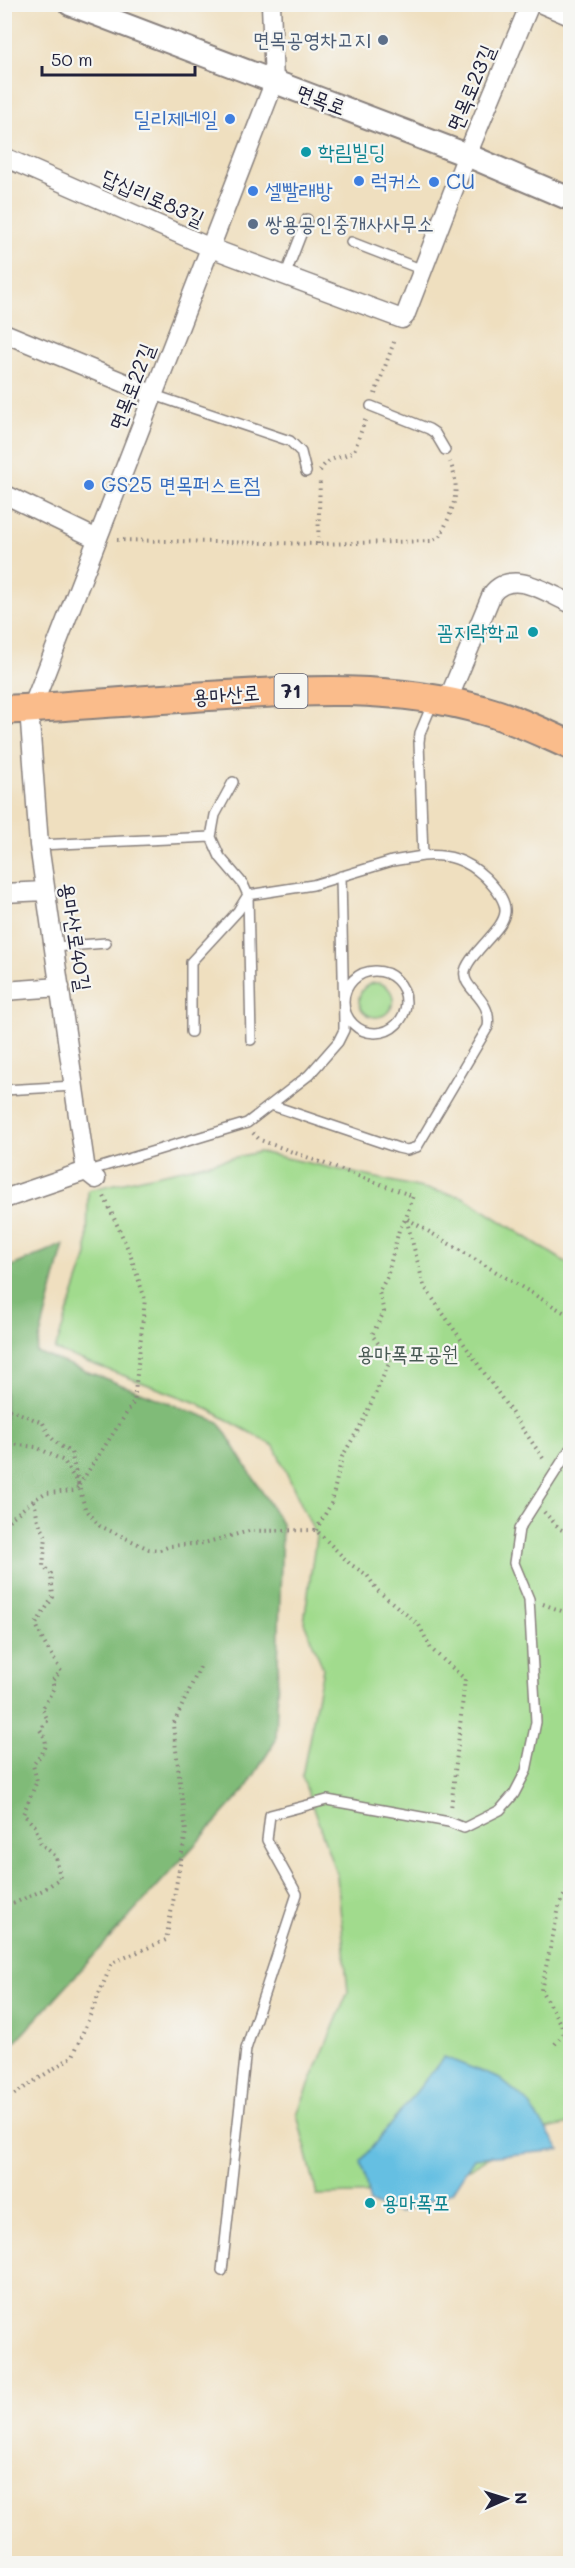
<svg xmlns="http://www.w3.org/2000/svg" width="575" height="2568" viewBox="0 0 575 2568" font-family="Mali,'Poor Story',sans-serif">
	<rect width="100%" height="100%" fill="#f6f6f2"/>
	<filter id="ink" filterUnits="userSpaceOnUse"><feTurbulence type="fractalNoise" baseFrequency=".0167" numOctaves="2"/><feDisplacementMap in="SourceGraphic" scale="12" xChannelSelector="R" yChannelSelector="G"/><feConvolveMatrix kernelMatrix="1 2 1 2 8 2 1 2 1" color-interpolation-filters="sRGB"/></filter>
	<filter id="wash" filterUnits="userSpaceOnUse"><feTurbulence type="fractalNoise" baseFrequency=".008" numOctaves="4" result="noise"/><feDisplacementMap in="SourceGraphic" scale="24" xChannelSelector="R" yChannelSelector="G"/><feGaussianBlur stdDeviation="1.35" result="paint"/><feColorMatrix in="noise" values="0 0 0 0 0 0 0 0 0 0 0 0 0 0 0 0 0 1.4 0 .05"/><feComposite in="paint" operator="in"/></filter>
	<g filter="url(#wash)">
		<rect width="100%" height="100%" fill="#efdfbf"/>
		<path fill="#a1db8d" stroke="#627e64" stroke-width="1.5" d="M359 1000a17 17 0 1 1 34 0a17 17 0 1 1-34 0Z
			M259,1152l204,45 107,68v859l-37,8 -104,60 -112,3 -20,-81 51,-122 -11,-116 -35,-100 21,-108 -19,-46 12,-86 -42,-90 -77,-43 -142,-53 32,-95 1,-65z"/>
		<path fill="#80bb78" stroke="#516e5a" stroke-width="1.5" d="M64,1244l-28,108 183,70 63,102 -6,216 -31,50 -240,263v-784z"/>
		<path fill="#65bfe2" stroke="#44708e" stroke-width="1.5" d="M444,2057l56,22 28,23 32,48 -86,8 -22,34 -53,21 -29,-10 -9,-42z"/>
	</g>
	<g filter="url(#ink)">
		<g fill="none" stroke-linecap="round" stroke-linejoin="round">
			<g stroke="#88807d" stroke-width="12">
				<path id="service" d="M351,242l72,28
					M285,276l22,-57
					M154,395l136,46 11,11 5,20
					M371,406l58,23 6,4 10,17
					M211,837l9,20 23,27 5,11 3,145
					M39,845l172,-8 4,-22 18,-33
					M55,947l51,-4
					M344 1002a31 31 0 1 1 62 0a31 31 0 1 1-62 0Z
					M191,1032v-70l47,-51 10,-16 65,-10 79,-24 31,-5 -4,-114 1,-9 13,-31
					M4,1090l70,-4
					M271,1105l127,43 9,2 10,-3 71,-120c5,-29 -27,-38 -23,-56 2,-8 7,-13 12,-19 27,-32 43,-39 8,-75 -19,-18 -37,-23 -62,-21
					M88,1171l159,-48 62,-48 29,-33 6,-12v-7l-3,-147
					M222,2271l24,-222 51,-155 -30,-54 3,-25 57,-15 122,22 15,6 36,-18 14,-16 12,-23 10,-49 -7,-123 -15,-36 5,-34 51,-80"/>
			</g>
			<g stroke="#88807d" stroke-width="21">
				<path id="minor" d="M542,4l28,12
					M4,157l207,91 191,71 3,-3 62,-161 63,-151
					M4,333l150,62
					M4,494l93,45
					M447,702l45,-108c20,-26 55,-1 78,9
					M29,708l10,137 47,326 10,8
					M32,708l242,-625 -3,-79
					M4,893l41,-2
					M4,991l56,-4
					M4,1199l82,-28"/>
			</g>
			<g stroke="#88807d" stroke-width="26">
				<path id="tertiary" d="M70,4l397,151 103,44"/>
			</g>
			<g stroke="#88807d" stroke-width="32">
				<path id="primary" d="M4,710c69,-4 137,-10 205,-14 93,-6 186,-12 277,15 29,8 57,22 84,34"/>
			</g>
			<path stroke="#88807d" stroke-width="4" stroke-dasharray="1.5 4.5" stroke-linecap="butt" d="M375,394l19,-52
				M320,471c8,-15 21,-12 34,-20l12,-33
				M117,540l201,4 113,-3 9,-4c13,-28 22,-46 10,-75
				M318,544l2,-65
				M253,1133l7,7 153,56 -7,22 18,68 121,175
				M4,1410l5,-1 34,14c7,15 13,22 28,29l8,34 -5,5 -29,2 -11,7 4,21 8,15 -3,30 8,8 2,23 -17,27 7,17 18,30 -9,10 2,7 -12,21 6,11 -8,10c12,17 3,21 -7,35l4,16 -14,33 12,12 6,18 15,12 4,22 -15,11 -41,19
				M4,1443l32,4 28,14 15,25 6,22 15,18 49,23 11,1 10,-4 34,-3 45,-12 67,-1 34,34 17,11 10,15 42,35 12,24 34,30 -14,130
				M79,1485l55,-83 11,-103 -16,-48 -26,-57
				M544,1512l16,17 10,5
				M4,1524l30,-24
				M316,1530l15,-26 11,-47 20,-34 30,-66 -9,-7 -11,-15 12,-23 -5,-20 8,-15 12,-47 7,-12 164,98
				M543,1604l27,10
				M570,1885l-10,18 -19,87 24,42 5,1
				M555,2044l15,-18
				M4,2101l69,-45 39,-93 54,-23 20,-108 -13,-107 27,-58"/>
			<use href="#service" stroke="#fff" stroke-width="9"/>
			<use href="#minor" stroke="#fff" stroke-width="18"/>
			<use href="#tertiary" stroke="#fff" stroke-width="22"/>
			<use href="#primary" stroke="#fabc8b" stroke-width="28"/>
		</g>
	</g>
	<g fill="#5c6f8a" stroke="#f6f6f2" stroke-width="2">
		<circle cx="383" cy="40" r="6"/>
		<circle cx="253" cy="224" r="6"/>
	</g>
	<g fill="#3f7fe0" stroke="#f6f6f2" stroke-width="2">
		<circle cx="230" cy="119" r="6"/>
		<circle cx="359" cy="181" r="6"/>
		<circle cx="434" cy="182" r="6"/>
		<circle cx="253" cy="191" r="6"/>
		<circle cx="89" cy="485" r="6"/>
	</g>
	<g fill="#0f9aa8" stroke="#f6f6f2" stroke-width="2">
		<circle cx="306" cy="152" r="6"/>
		<circle cx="533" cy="632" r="6"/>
		<circle cx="370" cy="2203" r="6"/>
	</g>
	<g text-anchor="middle" stroke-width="4.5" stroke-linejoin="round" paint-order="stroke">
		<rect fill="#f6f6f2" stroke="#626272" stroke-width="1.5" x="274.5" y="674" width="33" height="34" rx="4.5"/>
		<g font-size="20" font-weight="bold" fill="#22223b">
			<text x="291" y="698">71</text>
		</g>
		<g font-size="21" fill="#4e5e75" stroke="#f6f6f2" text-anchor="end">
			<text x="371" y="47">면목공영차고지</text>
			<text x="265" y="231" text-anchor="start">쌍용공인중개사사무소</text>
		</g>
		<g font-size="21" fill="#22223b" stroke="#f6f6f2">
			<text transform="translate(471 88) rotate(-67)" y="7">면목로23길</text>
			<text transform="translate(321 100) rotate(21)" y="7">면목로</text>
			<text transform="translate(153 198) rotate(24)" y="7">답십리로83길</text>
			<text transform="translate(132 387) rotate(-69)" y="7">면목로22길</text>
			<text transform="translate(226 695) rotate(-4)" y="7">용마산로</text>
			<text transform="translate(75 937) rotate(81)" y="7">용마산로40길</text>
		</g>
		<g font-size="21" fill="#366cbe" stroke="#f6f6f2" text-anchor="start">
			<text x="218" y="126" text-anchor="end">딜리제네일</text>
			<text x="371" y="188">럭커스</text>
			<text x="446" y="189">CU</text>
			<text x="265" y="198">셀빨래방</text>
			<text x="101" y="492">GS25 면목퍼스트점</text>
		</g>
		<g font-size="21" fill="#0d838f" stroke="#f6f6f2" text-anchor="start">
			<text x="318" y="159">학림빌딩</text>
			<text x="521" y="639" text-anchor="end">꼼지락학교</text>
			<text x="382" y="2210">용마폭포</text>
		</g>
		<g font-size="21" fill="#485a54" stroke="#f6f6f2">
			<text x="408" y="1361">용마폭포공원</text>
		</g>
	</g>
	<rect width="575" height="2568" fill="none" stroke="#f6f6f2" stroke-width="24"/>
	<g transform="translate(506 2499) rotate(87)" stroke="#f6f6f2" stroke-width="4.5" paint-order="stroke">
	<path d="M0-4.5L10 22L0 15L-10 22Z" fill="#22223b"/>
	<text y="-9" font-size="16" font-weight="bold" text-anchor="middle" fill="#22223b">N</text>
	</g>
	<path d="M42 66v9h153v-9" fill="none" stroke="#22223b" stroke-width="3"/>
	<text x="51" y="66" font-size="18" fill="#22223b" stroke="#f6f6f2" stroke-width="4.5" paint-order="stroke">50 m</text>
</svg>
